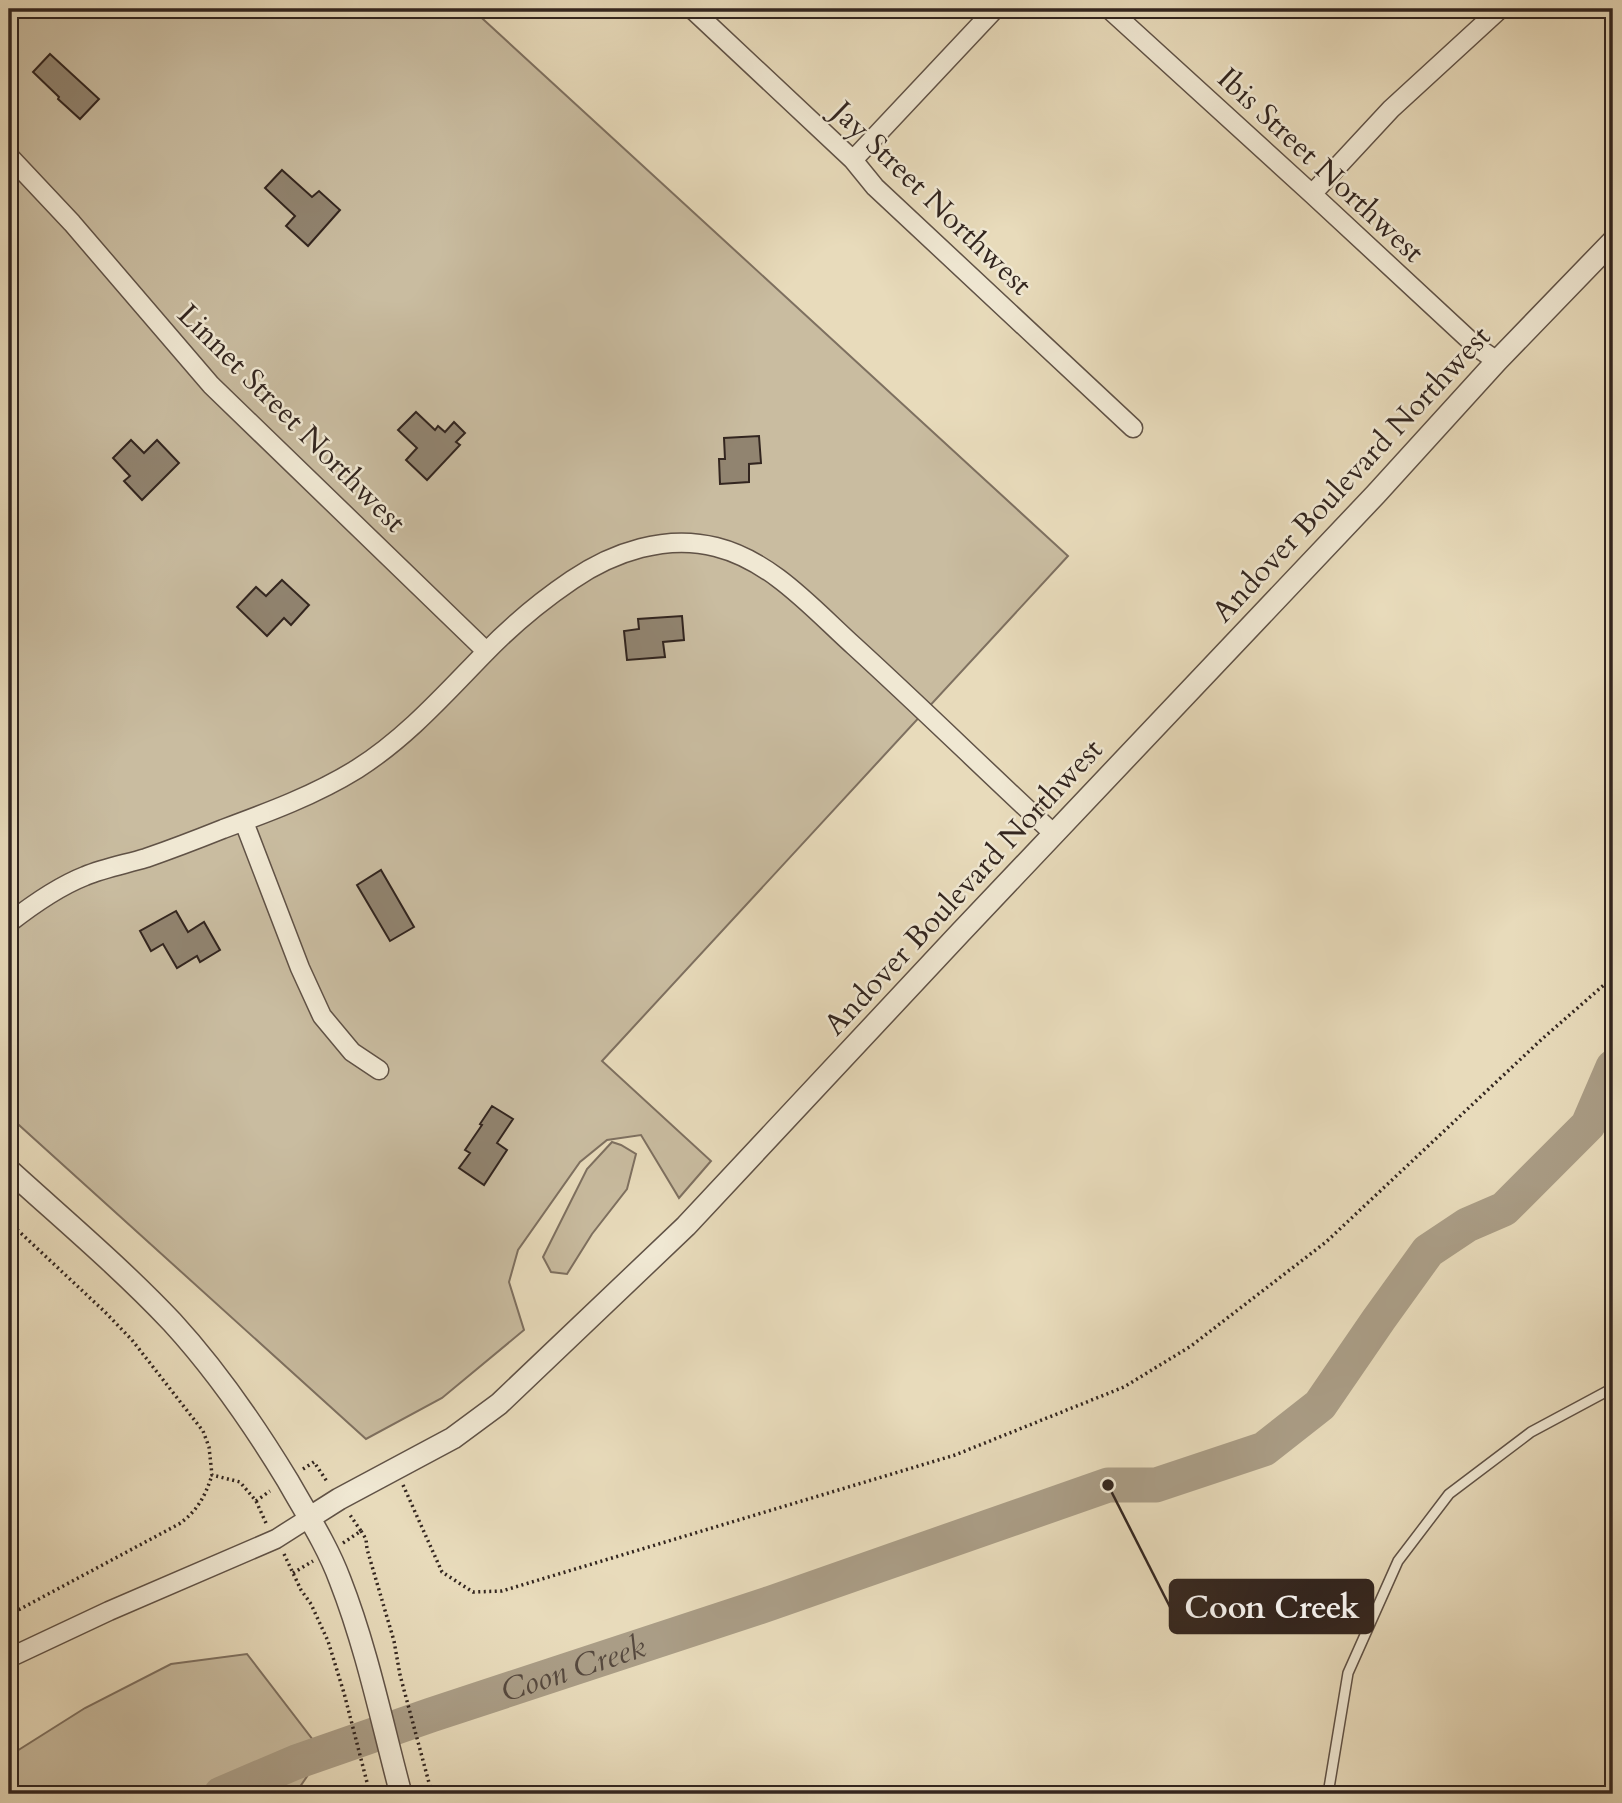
<svg xmlns="http://www.w3.org/2000/svg" width="1622" height="1803" viewBox="0 0 1622 1803" font-family="Cardo,serif">
	<rect width="100%" height="100%" fill="#e8dbbb"/>
	<filter id="stains"><feTurbulence type="fractalNoise" baseFrequency=".00286" numOctaves="4"/><feColorMatrix values="0 0 0 0 .2 0 0 0 0 .09 0 0 0 0 .02 0 0 0 .5 -.17"/></filter>
	<radialGradient id="worn" r=".72"><stop offset=".6" stop-color="#630" stop-opacity="0"/><stop offset="1" stop-color="#630" stop-opacity=".3"/></radialGradient>
	<path fill="#c9bca0" stroke="#7e7060" stroke-width="2" d="M9,9h463l596,547 -466,505 109,100 -32,37 -38,-63 -34,5 -27,22 -62,88 -9,32 15,48 -82,68 -76,41 -357,-323z
		M612,1142l9,3 15,9 -9,35 -35,45 -25,40 -16,-2 -8,-15 44,-88z
		M247,1654l76,99 -28,41h-286v-38l76,-48 86,-44z"/>
	<g fill="none" stroke-linecap="round" stroke-linejoin="round">
		<path stroke="#aa9d86" stroke-width="35" id="s1" d="M221,1794l75,-32 135,-47 340,-112 337,-118h48l108,-36 56,-44 59,-86 49,-68 39,-26 37,-16 84,-84 25,-58"/>
	</g>
	<path fill="#918470" stroke="#32251f" stroke-width="2" d="M50,54l49,45 -19,20 -22,-20 1,-2 -26,-25z
		M282,170l30,27 7,-6 21,19 -32,36 -22,-20 9,-10 -30,-28z
		M416,412l19,18 3,-4 7,6 9,-10 11,11 -9,9 4,3 -33,35 -21,-20 11,-12 -19,-18z
		M759,436l2,27 -12,1v18l-29,2 -1,-25h6l-1,-21z
		M131,440l13,13 13,-13 22,23 -37,37 -18,-19 6,-5 -17,-18z
		M282,580l27,25 -18,20 -7,-7 -17,18 -30,-29 19,-20 10,9z
		M682,616l2,24 -21,2 2,15 -38,3 -3,-29 15,-2 -1,-10z
		M381,870l33,57 -24,14 -33,-56z
		M176,911l12,21 16,-10 16,28 -20,12 -3,-6 -20,12 -14,-24 -12,7 -11,-20z
		M492,1106l21,13 -16,24 10,7 -23,35 -25,-17 11,-15 -5,-3 17,-25 -2,-1z"/>
	<g fill="none" stroke-linecap="round" stroke-linejoin="round">
		<g stroke="#605246" stroke-width="12">
			<path id="service" d="M1328,1794l20,-121 50,-112 51,-67 82,-62 82,-44"/>
		</g>
		<g stroke="#605246" stroke-width="21">
			<path id="minor" d="M692,9l161,151 22,27 258,241
				M1109,9l203,185 166,154 19,13
				M9,156l63,67 139,162 275,266
				M853,160l142,-151
				M1312,194l79,-85 109,-100
				M244,822l56,146 22,48 30,36 27,18
				M9,923c23,-18 48,-36 76,-47 19,-8 41,-12 61,-18 26,-9 52,-19 77,-29 46,-17 92,-34 134,-60 49,-31 87,-74 127,-115 26,-27 57,-53 88,-74 41,-28 94,-46 144,-33 56,14 97,62 138,99 68,62 133,126 200,188
				M9,1658l100,-47 167,-72 33,-21"/>
		</g>
		<g stroke="#605246" stroke-width="24">
			<path id="tertiary" d="M9,1170c55,50 112,98 163,152 45,49 82,103 116,159 18,32 39,64 52,99 27,69 42,143 61,214
				M309,1518l30,-19 114,-61 46,-34 187,-178 274,-293 416,-439 121,-133 116,-120"/>
		</g>
		<path stroke="#32251f" stroke-width="3.5" stroke-dasharray="2 3.5" stroke-linecap="butt" d="M9,1222l96,90 27,28 71,91 6,16 3,28 28,7 16,19 10,22
			M303,1469l11,-7 14,21
			M403,1485l39,87 31,20 29,-1 453,-136 169,-68 67,-41 135,-104 216,-203 71,-62
			M256,1501l14,-10
			M361,1531l5,8 1,10 27,92 6,34 32,119
			M343,1543l18,-12 -11,-16
			M284,1554l17,36 10,14 17,37 16,52 26,101
			M293,1573l20,-12
			M9,1615l170,-91c18,-13 26,-27 33,-49"/>
		<use href="#service" stroke="#f0e8d3" stroke-width="9"/>
		<use href="#minor" stroke="#f0e8d3" stroke-width="18"/>
		<use href="#tertiary" stroke="#f0e8d3" stroke-width="21"/>
	</g>
	<g text-anchor="middle" stroke-width="5" stroke-linejoin="round" paint-order="stroke">
		<g font-size="30" fill="#32251f" stroke="#f0e8d3">
			<text transform="translate(1321 165) rotate(43)" y="10">Ibis Street Northwest</text>
			<text transform="translate(932 198) rotate(44)" y="10">Jay Street Northwest</text>
			<text transform="translate(292 418) rotate(45)" y="10">Linnet Street Northwest</text>
			<text transform="translate(1351 474) rotate(-47)" y="10">Andover Boulevard Northwest</text>
			<text transform="translate(963 887) rotate(-47)" y="10">Andover Boulevard Northwest</text>
		</g>
		<g font-size="32" font-style="italic" fill="#56493e" stroke="#f0e8d3">
			<text dy="11" stroke="none"><textPath href="#s1" startOffset="374">Coon Creek</textPath></text>
		</g>
	</g>
	<path fill="none" stroke="#32251f" stroke-width="2.5" d="M1108 1485L1170 1607"/>
	<circle fill="#32251f" stroke="#f0e8d3" stroke-width="2.5" cx="1108" cy="1485" r="7"/>
	<rect fill="#32251f" stroke="#32251f" stroke-width="2.5" x="1170" y="1580" width="203" height="53" rx="7"/>
	<g font-size="32" text-anchor="middle" font-weight="bold" fill="#fff">
		<text x="1272" y="1618">Coon Creek</text>
	</g>
	<rect width="1622" height="1803" fill="none" stroke="#e8dbbb" stroke-width="35"/>
	<rect x="10" y="10" width="1601" height="1782" fill="none" stroke="#32251f" stroke-width="3.5"/>
	<rect x="18" y="18" width="1587" height="1768" fill="none" stroke="#32251f" stroke-width="2"/>
	<rect width="100%" height="100%" filter="url(#stains)"/>
	<rect width="100%" height="100%" fill="url(#worn)"/>
</svg>
